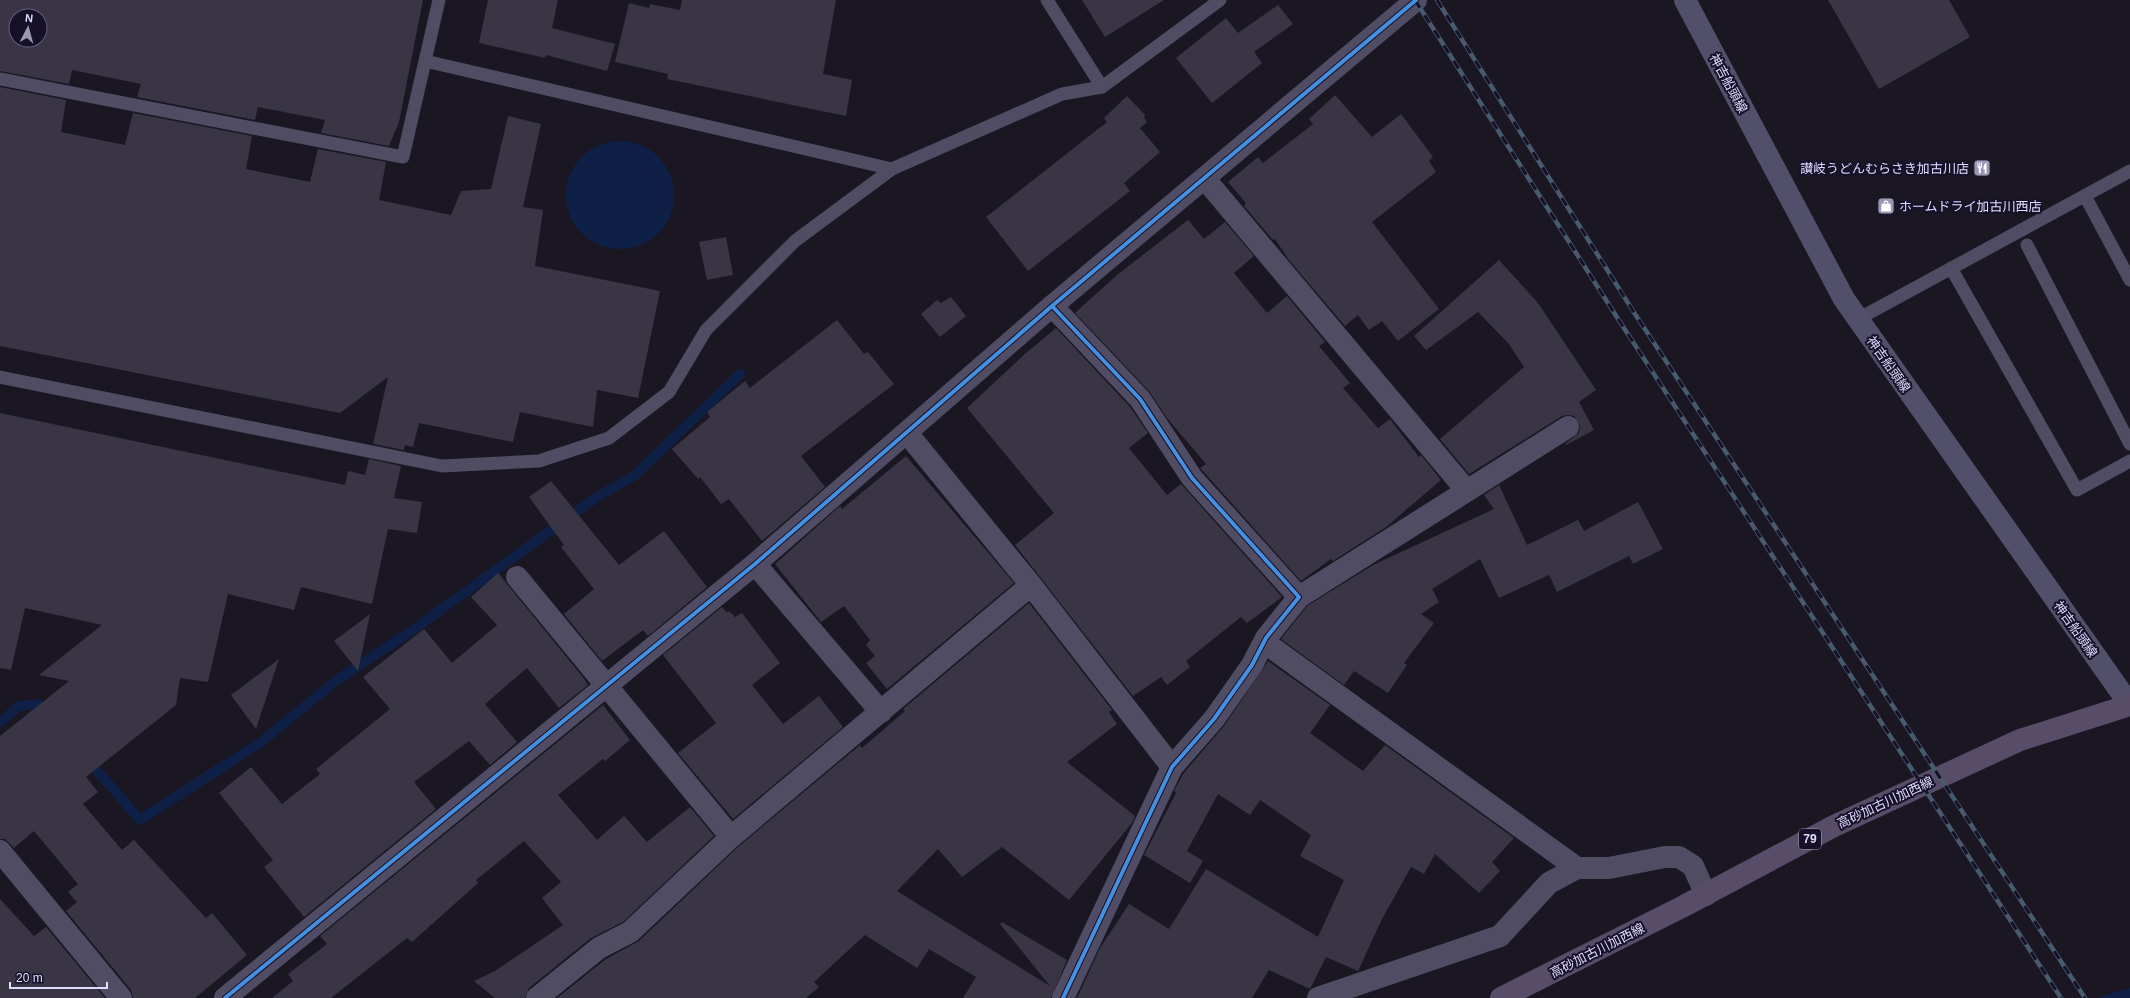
<svg xmlns="http://www.w3.org/2000/svg" width="2130" height="998" viewBox="0 0 2130 998" font-family="Arial,'Noto Sans JP',sans-serif">
	<rect width="100%" height="100%" fill="#1a1723"/>
	<path fill="#0f2047" d="M566 195a54 54 0 1 1 108 0a54 54 0 1 1-108 0Z
		M2130,988v10h-34z"/>
	<g fill="none" stroke-linecap="round" stroke-linejoin="round">
		<path stroke="#0f2047" stroke-width="10" d="M0,722l19,-16 20,-2 9,10
			M87,759l53,61 121,-78 76,-62 80,-53 183,-132 34,-19 106,-102"/>
	</g>
	<path fill="#393545" fill-rule="evenodd" d="M0,0h423l-24,122 -10,24 -68,-13 4,-13 -67,-13 -3,13 -118,-23 4,-13 -69,-14 -3,14 -69,-13zM16,16h24v24h-24z
		M488,0h70l-6,28 63,16 -8,27 -61,-16 -1,3 -66,-15z
		M682,0h154l-13,74 29,6 -6,36 -179,-37 1,-5 -53,-12 14,-59 20,5 1,-4 30,6z
		M1082,0h82l-59,37z
		M1828,0h121l21,37 -91,52z
		M1278,5l15,19 -39,28 8,11 -50,40 -36,-45 50,-40 12,15z
		M0,87l66,13 -5,32 64,13 8,-32 119,23 -6,33 64,13 8,-33 68,13 -7,38 72,15 10,-24 30,-2 17,-73 33,8 -18,83 20,3 -8,56 125,25 -22,107 -41,-8 -4,37 -73,-15 -7,30 -94,-19 -6,24 -8,-2 -1,5 -31,-6 15,-67 -48,36 -340,-67z
		M1335,95l37,42 29,-23 32,43 -4,4 7,11 -64,50 67,87 -41,32 -16,-20 -13,9 -11,-15 -13,11 -56,-66 -14,-21 -2,1 -29,-34 2,-3 -18,-21 30,-25 5,6 50,-39 -4,-5z
		M1127,96l18,19 -1,3 3,4 -7,6 20,24 -36,31 6,8 -102,80 -42,-54 121,-95 -3,-4z
		M1188,220l16,19 21,-17 29,34 -20,17 33,40 20,-17 38,46 -6,4 31,37 -7,5 35,40 12,-9 29,38 2,-2 20,25 -55,47 -53,34 -2,-2 -30,22 -99,-111 -2,-2 6,-4 -39,-46 -18,-27 -74,-78 42,-38z
		M726,237l7,38 -26,5 -8,-38z
		M1499,260l39,43 58,87 -17,12 15,28 -28,15 -1,-1 14,-11 1,-7 -6,-10 -6,-1 -6,1 -93,58 -29,-35 84,-72 -15,-23 -31,-32 -52,38 -12,-14z
		M951,297l15,19 -26,21 -19,-23 16,-14 4,3z
		M837,320l27,34 4,-2 26,32 -93,72 24,31 -63,54 -33,-42 -8,5 -21,-27 -2,2 -26,-30 38,-32 -3,-5 38,-31 5,7z
		M1056,328l74,79 18,26 -19,15 38,47 14,-11 101,113 -35,26 -6,-6 -55,44 4,6 -23,18 -6,-8 -28,19 -118,-151 39,-32 -87,-105 59,-55z
		M0,413l345,72 3,-14 17,4 4,-16 32,7 -7,32 28,4 -5,31 -29,-4 -16,75 -71,-17 -7,23 -66,-16 -20,88 -28,-4 -4,27 -90,72 12,15 -15,12 39,46 12,-10 72,78 6,-5 35,42 -52,43h-62l-2,-8 -65,-79 11,-9 -9,-10 10,-8 -44,-53 -20,17 -9,-9h-5v-103l69,-55 -30,-6 63,-50 -77,-17 -14,62 -11,-2z
		M906,456l108,127 -127,106 -21,-26 9,-7 -9,-11 4,-5 -26,-34 -23,16 -46,-58 65,-58 2,3z
		M551,481l68,84 45,-34 43,56 -59,49 -5,-6 -41,31 -38,-47 30,-25 -33,-42 3,-2 -35,-48z
		M1499,485l28,60 51,-25 6,11 54,-29 25,47 -30,15 -4,-8 -72,36 -8,-17 -50,23 -19,-39 -48,30 7,13 -18,12 13,9 -30,40 3,2 -19,28 -34,-22 -10,14 -63,-46 26,-33 66,-41 121,-56 -10,-14z
		M498,573l84,103 6,9 -29,23 -32,-40 -42,36 32,38 -27,23 -21,-24 -55,41 22,27 -132,108 -40,-50 9,-7 -54,-67 32,-26 31,37 38,-30 -4,-5 74,-60 -27,-32 61,-48 28,34 45,-38 -26,-28z
		M1029,603l83,107 -3,2 8,12 -50,38 68,54 -3,7 -63,77 -67,-53 -40,30 -24,-28 -41,42 153,95 -50,-62 2,-2 65,38 -16,38h-88l13,-21 -47,-28 -12,19 -52,-33 -51,47 5,5 -13,11h-249l49,-39 33,-18 100,-95 121,-101 2,3 43,-37 -2,-2z
		M722,607l5,6 2,-2 6,6 7,-4 38,50 -28,22 31,39 36,-28 24,31 -110,92 -55,-66 38,-30 -53,-68z
		M370,614l-12,57 -24,-30z
		M279,659l-23,70 -25,-34z
		M1268,661l62,44 -20,28 53,38 22,-26 129,93 -22,24 8,9 -21,22 -44,-39 -11,20 -13,-7 -30,54 -23,50 -32,-14 -16,32 -41,-19 -17,28h-175l23,-50 29,-44 40,25 37,-60 112,68 26,-57 -44,-24 11,-21 -51,-35 -10,15 -32,-21 -31,57 16,10 -13,22 -46,-28 32,-62 -2,-2 9,-17 41,-48z
		M603,705l27,35 -25,21 -2,-2 -45,36 39,45 27,-24 23,26 43,-35 24,29 -91,86 -32,16 -62,50 -4,10h-30l-21,-17 21,-10 68,-46 -21,-27 19,-16 -37,-41 -48,39 2,3 -66,59 -5,-4 -76,60h-59l21,-17 -5,-7 39,-30 -7,-8z
		M0,899l34,37 12,-9 59,71h-105z"/>
	<g fill="none" stroke-linecap="round" stroke-linejoin="round">
		<path stroke="#4f4c64" stroke-width="13" d="M1047,0l55,87
			M425,61l467,108
			M0,79l403,78 36,-157
			M2085,196l45,84
			M2027,245l103,199
			M1951,268l126,222 53,-29
			M1858,319l272,-148
			M0,377l442,89 97,-5 70,-23 60,-46 37,-62 89,-89 97,-72 170,-75 40,-7 118,-87"/>
		<path stroke="#4f4c64" stroke-width="22" d="M1205,179l262,312
			M1052,306l88,93 52,79 107,119 -33,41 -14,27 -38,54 -42,48 -109,231
			M907,433l124,152 141,182
			M755,564l126,148
			M517,577l214,260
			M1299,597l269,-170
			M1264,642l313,226 -28,15 -49,53 -182,62
			M0,851l121,147
			M1577,868h32l56,-11h14l14,9 13,29
			M225,998l530,-434 297,-258 364,-306
			M537,998l62,-50 31,-16 101,-95 300,-252"/>
		<path stroke="#524f6a" stroke-width="22" d="M1685,0l159,299 286,406"/>
		<path stroke="#584d68" stroke-width="22" d="M1501,998l181,-91 152,-81 186,-86 110,-35"/>
		<g stroke="#485a6d" stroke-width="4.5">
			<path id="rail" d="M1415,0l205,322 441,676
				M1437,0l198,314 450,684"/>
		</g>
		<use href="#rail" stroke="#161129" stroke-width="3" stroke-dasharray="9" stroke-linecap="butt"/>
		<g stroke="#161129" stroke-width="6">
			<path id="cycleway" d="M1052,306l88,93 52,79 107,119 -33,41 -14,27 -38,54 -42,48 -109,231
				M225,998l530,-434 297,-258 364,-306"/>
		</g>
		<use href="#cycleway" stroke="#468fdf" stroke-width="4"/>
	</g>
	<defs>
		<g id="restaurant-square" transform="scale(0.9)"><rect x="-9" y="-9" width="18" height="18" rx="4" fill="#9b96b1" stroke="#161129"/><path d="M-5-6h1v4h1v-4h1v4h1v-4h1v5L-1.5 .5V6h-2V.5L-5-1ZM5-6V6H3V1.5H1.5Q1.5-4 5-6Z" fill="#fff"/></g>
		<g id="shop-square" transform="scale(0.9)"><rect x="-9" y="-9" width="18" height="18" rx="4" fill="#9b96b1" stroke="#161129"/><path d="M-5-2.5h2.3a2.7 3.5 0 0 1 5.4 0H5L5.5 6h-11ZM-1.5-2.5h3a1.5 2.3 0 0 0-3 0Z" fill="#fff"/></g>
	</defs>
	<g fill-rule="evenodd">
		<use href="#restaurant-square" x="1982" y="168"/>
		<use href="#shop-square" x="1886" y="206"/>
	</g>
	<g text-anchor="middle" stroke-width="4" stroke-linejoin="round" paint-order="stroke">
		<rect fill="#161129" stroke="#a39ebe" stroke-width="1" x="1799" y="829" width="22" height="20" rx="3"/>
		<g font-size="12" font-weight="bold" fill="#e0dafe">
			<text x="1810" y="843">79</text>
		</g>
		<g font-size="13" fill="#e0dafe" stroke="#161129">
			<text transform="translate(1729 83) rotate(62)" y="5">神吉船頭線</text>
			<text transform="translate(1889 364) rotate(55)" y="5">神吉船頭線</text>
			<text transform="translate(2076 629) rotate(55)" y="5">神吉船頭線</text>
			<text transform="translate(1885 802) rotate(-25)" y="5">高砂加古川加西線</text>
			<text transform="translate(1597 950) rotate(-27)" y="5">高砂加古川加西線</text>
		</g>
		<g font-size="13" fill="#e0dafe" stroke="#161129" text-anchor="end">
			<text x="1969" y="173">讃岐うどんむらさき加古川店</text>
			<text x="1899" y="211" text-anchor="start">ホームドライ加古川西店</text>
		</g>
	</g>
	<g transform="translate(28 28) rotate(6)"><circle r="19" fill="#161129" stroke="#67617e"/>
	<path d="M0-3L7 15L0 10L-7 15Z" fill="#9b96b1"/>
	<text y="-6" font-size="11" font-weight="bold" text-anchor="middle" fill="#e0dafe">N</text>
	</g>
	<path d="M10 982v6h97v-6" fill="none" stroke="#e0dafe" stroke-width="2"/>
	<text x="16" y="982" font-size="12" fill="#e0dafe" stroke="#161129" stroke-width="3" paint-order="stroke">20 m</text>
</svg>
